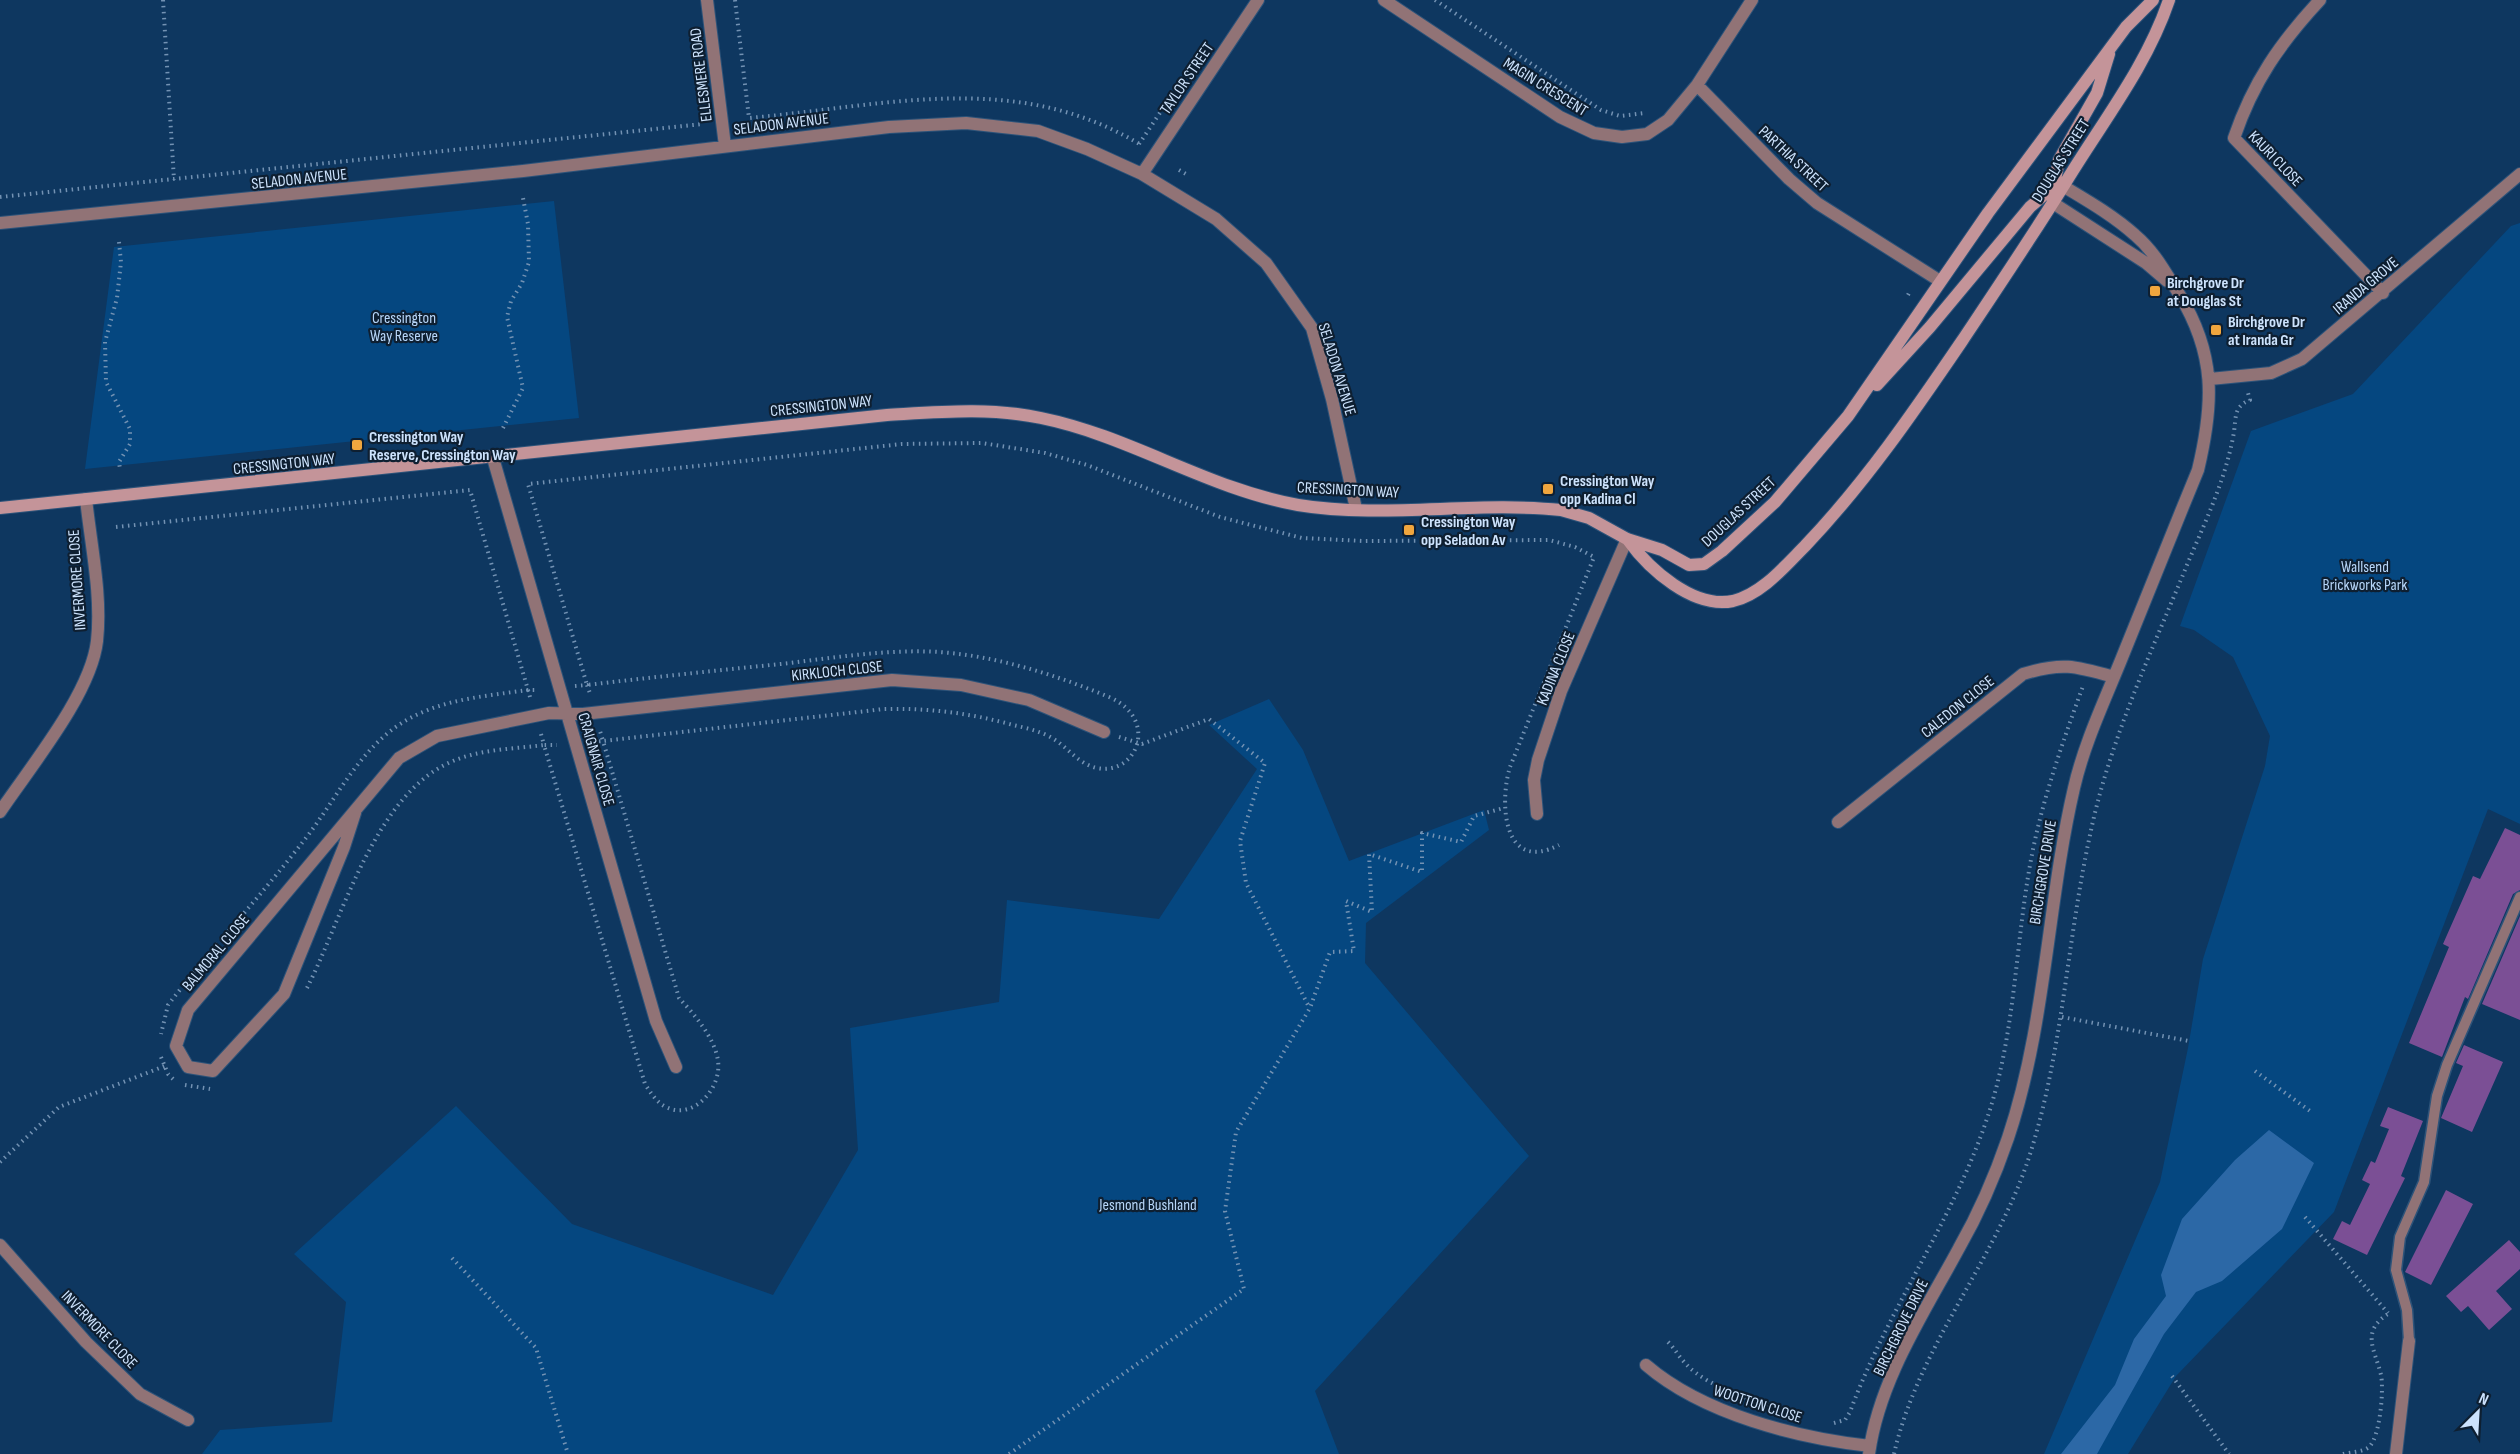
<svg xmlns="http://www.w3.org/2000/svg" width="2520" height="1454" viewBox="0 0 2520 1454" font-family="'Sofia Sans Condensed',sans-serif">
	<rect width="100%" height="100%" fill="#0e3760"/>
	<path fill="#054780" d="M554,201l25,217 -494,51 29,-222z
		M2520,223v601l-32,-15 -154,403 -158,164 -48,78h-84l116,-272 28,-134 15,-89 62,-193 5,-30 -37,-79 -39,-27 -14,-4 71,-195 102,-37 158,-168z
		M1269,699l34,51 46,111 135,-51 5,20 -123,93 -1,40 164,193 -214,235 24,63h-1137l18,-24 112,-8 14,-120 -52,-48 162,-148 116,118 201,71 85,-145 -8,-122 149,-26 8,-102 152,19 98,-150 -48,-44z"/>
	<path fill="#2c68a6" d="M2269,1130l45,33 -32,66 -60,52 -26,11 -32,42 -67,120h-36l54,-69 19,-46 32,-43 -5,-21 21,-56 53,-59z"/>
	<path fill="#7b4f95" d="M2505,828l15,7v55l-7,4 -45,105 -3,-2 -23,60 -33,-14 40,-96 -6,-3 30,-68 7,3z
		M2520,916v104l-38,-16z
		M2464,1045l39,17 -31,70 -31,-14 22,-52 -7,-3z
		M2388,1107l35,14 -22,55 4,2 -38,77 -34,-16 9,-18 8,4 20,-41 -8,-4 9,-19 4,2 14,-34 -9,-3z
		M2446,1190l27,14 -42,81 -26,-13z
		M2509,1240l11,12v17l-24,22 16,18 -23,21 -21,-24 -7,6 -15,-16z"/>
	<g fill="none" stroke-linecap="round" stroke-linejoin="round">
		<g stroke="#2d5379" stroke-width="13">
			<path id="lane" d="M2409,1341l-2,-31 -11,-40 4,-33 24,-55 13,-86 10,-31 73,-168"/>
		</g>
		<g stroke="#2d5379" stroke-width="14">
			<path id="street" d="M707,0l18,146
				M1384,0l176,117 34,16 28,4 25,-3 21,-14 29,-35 55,-85
				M2320,0c-40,43 -67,82 -86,138l149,155
				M1697,85l92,94 28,24 123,78
				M1142,174l116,-174
				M2053,203l93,60 21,18
				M0,223l523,-52 366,-44 77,-4 72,8 49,18 55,25 74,45 50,44 46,65 20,71 24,110
				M2210,379l61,-6 31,-14 218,-185
				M493,458l163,563 20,46
				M0,812c30,-45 91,-118 97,-171 5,-46 -6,-95 -11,-142
				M355,813l-11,34 -60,147 -71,77 -25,-4 -12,-21 12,-36 211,-252 38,-22 112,-23 34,1 309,-34 69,5 68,15 75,32
				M1537,814l-3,-34 4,-20 23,-69 66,-152
				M1838,822l185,-148c39,-12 52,-8 91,3
				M0,1245l86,97 54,52 48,26
				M1646,1365c57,49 151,73 224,81
				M1869,1454c10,-74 55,-141 90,-206 20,-35 36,-72 49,-110 38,-113 39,-234 66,-350 10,-44 30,-86 47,-128 26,-64 51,-127 77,-190 16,-67 18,-116 -19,-176 -14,-22 -24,-42 -44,-59 -21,-19 -47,-34 -72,-49
				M2396,1454l13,-113"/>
		</g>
		<g stroke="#2d5379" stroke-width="14">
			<path id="secondary" d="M2052,195l7,-35 38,-67 12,-39
				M1877,385l53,-58 100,-120 14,-12 19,-9
				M0,508l887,-93c51,-3 103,-8 154,3 89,18 167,71 257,87 84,14 178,-4 263,5l28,8 38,21 35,11 27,15 15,-1 18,-13 53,-49 73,-86 140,-203 138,-186 27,-27
				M1628,540c21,29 65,69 105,61 29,-7 52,-35 72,-55 60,-63 108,-133 157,-205 34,-51 69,-103 102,-156 36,-60 82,-117 105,-185"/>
		</g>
		<path stroke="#7392b3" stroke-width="4" stroke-dasharray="1.5 4.5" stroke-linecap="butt" d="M163,0l11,180
			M735,0l14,118c136,-12 267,-49 392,27
			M1435,0l166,110 19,6 25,-3
			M1139,144l41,-61
			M1179,170l7,4
			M0,197l703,-73
			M119,242l2,20 -4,36 -12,44 1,40 24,47v15l-11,18 1,7
			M1908,295l2,-4
			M503,428l20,-40 -16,-71 4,-16 11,-18 7,-21 -1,-38 -5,-26
			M116,527l354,-37 58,200c-42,6 -86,9 -123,31 -46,27 -70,81 -103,122 -43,55 -91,106 -134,162l-7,29
			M575,686l12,-1 4,11
			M530,697l-2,-7h7
			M541,734l3,11h13
			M1119,737l23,7 67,-25 56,44 -25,78 6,42 63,124
			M593,742l10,-1 -3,-10
			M307,988c36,-71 68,-195 146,-227 28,-12 61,-12 91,-16l101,339c6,9 11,18 21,23 28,14 56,-20 52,-46 -3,-23 -24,-47 -39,-63l-76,-257 281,-32c45,-1 86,4 129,16 13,3 27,6 39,13 16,9 26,26 45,30 40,8 63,-49 12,-71 -53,-22 -112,-41 -170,-45 -50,-3 -100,5 -149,11 -68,7 -136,14 -203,22l-59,-201 374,-40 80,-1 63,10 42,12 133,52 82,21 61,3 186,-1 26,7 19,10 -84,210c-11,36 -7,107 49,78
			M2062,1017l127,24
			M161,1057l7,17 7,7
			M2255,1071l55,40
			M185,1085l25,4
			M0,1162l59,-55 106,-41
			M2305,1217l83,96
			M452,1258l84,90 32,106
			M1668,1342c7,7 11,15 18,22 23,25 79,41 111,50
			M2172,1376l57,78
			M1834,1423l11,-3 5,-8c39,-107 109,-199 142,-309 23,-78 24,-159 38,-238 11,-62 32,-121 53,-179
			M1009,1454l235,-165 -19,-78 11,-79 74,-124 20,-56 24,-1 -8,-50 26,11 -3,-58 53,18v-39l39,9 13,-26 30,-8
			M1894,1454c25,-110 104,-196 137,-303 32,-103 36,-210 59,-316 19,-93 61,-182 97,-270 18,-43 39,-86 47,-133 2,-15 0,-26 16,-32l-2,-7
			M2343,1454c8,-2 20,-2 26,-7 11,-10 15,-57 12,-72 -6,-26 -22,-44 10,-63"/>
		<use href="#lane" stroke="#917376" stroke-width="10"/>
		<use href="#street" stroke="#917376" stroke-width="12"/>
		<use href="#secondary" stroke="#c49499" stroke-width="12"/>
	</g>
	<g fill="#f0a63e" stroke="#0e1f31" stroke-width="2">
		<rect x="2149" y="285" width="12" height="12" rx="3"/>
		<rect x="2210" y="324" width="12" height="12" rx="3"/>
		<rect x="351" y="439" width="12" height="12" rx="3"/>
		<rect x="1542" y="483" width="12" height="12" rx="3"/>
		<rect x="1403" y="524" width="12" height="12" rx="3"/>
	</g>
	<g text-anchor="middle" stroke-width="4.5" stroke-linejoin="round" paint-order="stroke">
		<g font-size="16" fill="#cde3fd" stroke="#0e1f31">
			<text transform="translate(700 75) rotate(-97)" y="6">ELLESMERE ROAD</text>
			<text transform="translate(1186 78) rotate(-56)" y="6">TAYLOR STREET</text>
			<text transform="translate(1546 86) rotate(32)" y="6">MAGIN CRESCENT</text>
			<text transform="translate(781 123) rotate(-7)" y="6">SELADON AVENUE</text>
			<text transform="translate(1794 158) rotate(43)" y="6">PARTHIA STREET</text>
			<text transform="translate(2276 158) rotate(46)" y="6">KAURI CLOSE</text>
			<text transform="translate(2060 160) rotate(-58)" y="6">DOUGLAS STREET</text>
			<text transform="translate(299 178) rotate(-6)" y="6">SELADON AVENUE</text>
			<text transform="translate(2365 285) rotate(-40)" y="6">IRANDA GROVE</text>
			<text transform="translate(1338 369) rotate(73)" y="6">SELADON AVENUE</text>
			<text transform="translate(821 405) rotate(-6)" y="6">CRESSINGTON WAY</text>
			<text transform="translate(284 463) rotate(-6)" y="6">CRESSINGTON WAY</text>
			<text transform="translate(1348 489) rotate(3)" y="6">CRESSINGTON WAY</text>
			<text transform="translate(1738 511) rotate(-43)" y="6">DOUGLAS STREET</text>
			<text transform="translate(76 580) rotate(-94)" y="6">INVERMORE CLOSE</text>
			<text transform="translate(1555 668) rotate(-68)" y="6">KADINA CLOSE</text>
			<text transform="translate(837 670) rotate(-6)" y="6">KIRKLOCH CLOSE</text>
			<text transform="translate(1957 706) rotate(-39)" y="6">CALEDON CLOSE</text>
			<text transform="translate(597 759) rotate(74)" y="6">CRAIGNAIR CLOSE</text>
			<text transform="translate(2042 872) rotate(-81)" y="6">BIRCHGROVE DRIVE</text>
			<text transform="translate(215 952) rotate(-50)" y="6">BALMORAL CLOSE</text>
			<text transform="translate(1900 1327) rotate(-64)" y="6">BIRCHGROVE DRIVE</text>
			<text transform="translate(100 1329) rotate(46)" y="6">INVERMORE CLOSE</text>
			<text transform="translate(1758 1403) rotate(18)" y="6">WOOTTON CLOSE</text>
		</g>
		<g font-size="16" font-weight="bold" fill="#cde3fd" stroke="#0e1f31" text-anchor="start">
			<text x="2167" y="288">Birchgrove Dr<tspan x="2167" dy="18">at Douglas St</tspan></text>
			<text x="2228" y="327">Birchgrove Dr<tspan x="2228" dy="18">at Iranda Gr</tspan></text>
			<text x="369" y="442">Cressington Way<tspan x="369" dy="18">Reserve, Cressington Way</tspan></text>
			<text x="1560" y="486">Cressington Way<tspan x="1560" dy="18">opp Kadina Cl</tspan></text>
			<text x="1421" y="527">Cressington Way<tspan x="1421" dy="18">opp Seladon Av</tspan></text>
		</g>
		<g font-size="16" fill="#b7d6f9" stroke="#0e1f31">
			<text x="404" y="323">Cressington<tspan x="404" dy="18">Way Reserve</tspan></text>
			<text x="2365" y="572">Wallsend<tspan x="2365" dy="18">Brickworks Park</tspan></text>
			<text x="1148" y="1210">Jesmond Bushland</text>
		</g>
	</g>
	<g transform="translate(2478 1412) rotate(24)" stroke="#0e1f31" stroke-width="4.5" paint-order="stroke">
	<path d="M0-4.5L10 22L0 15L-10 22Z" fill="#cde3fd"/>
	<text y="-9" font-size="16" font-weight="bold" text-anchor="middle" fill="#cde3fd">N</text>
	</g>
</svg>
